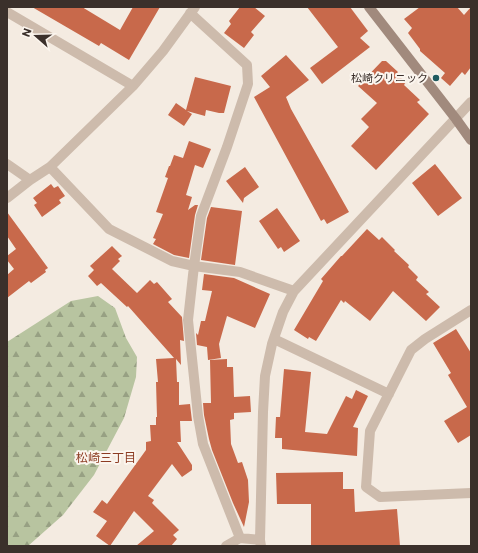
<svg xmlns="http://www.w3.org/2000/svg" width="478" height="553" viewBox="0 0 478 553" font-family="Commissioner,'Noto Sans JP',sans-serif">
	<defs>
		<pattern id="forest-firs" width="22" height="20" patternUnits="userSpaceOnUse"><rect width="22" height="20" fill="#b8c4a0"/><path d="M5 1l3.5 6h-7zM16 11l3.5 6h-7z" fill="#97a083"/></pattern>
	</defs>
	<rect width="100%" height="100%" fill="#f4ebe1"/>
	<path fill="url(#forest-firs)" d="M98,296l17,12 11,30 11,19 -1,20 -12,41 -30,57 -31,40 -35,31h-21v-204l64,-41z"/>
	<path fill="#c8694b" d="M32,7h50l38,23 13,-23h27l-31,53 -28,-17 -2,3z
		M240,7h14l11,9 -14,16 3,3 -10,13 -20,-15 7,-9 -2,-3z
		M307,7h43l18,24 -8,7 10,9 -48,37 -12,-16 28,-21z
		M420,7h37l7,8 7,-8v60l-6,8 -3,-3 -12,14 -9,-8 4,-5 -25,-22v-2l-12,-16 4,-5 -8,-9z
		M286,55l23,25 -23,17 5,12 58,103 -22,12 -3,-5 -3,2 -67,-124 16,-10 -9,-11z
		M382,61h4l12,11 -2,2 10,8 -2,3 16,15 -3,2 12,12 -53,56 -25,-24 18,-19 -8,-8 16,-16 -19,-17z
		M195,77l36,9 -7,27h-5l-13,-3 -1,6 -18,-5 5,3 -8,12 -16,-11 8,-12 10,7z
		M189,141l22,8 -8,19 -8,-3 -9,30 6,2 -4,13 7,-5h3l-3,10 -6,43 -15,-3 -21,-11 3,-5 -3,-1 10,-24 -7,-2 12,-34 -3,-1 4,-11h1l4,-11 9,3z
		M435,164l27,34 -24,18 -26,-33z
		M245,167l14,20 -15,11 -1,5 -17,-22z
		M51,184l3,4 4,-2 7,10 -6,4 2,3 -19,14 -8,-12 3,-2 -4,-5z
		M211,207l31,4 -7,54 -34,-5 6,-42z
		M277,208l23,33 -16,11 -3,-5 -3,2 -19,-28z
		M7,212l41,56 -3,2 1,2 -15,11 -2,-2 -22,17v-23l7,-6 -7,-9v-4l9,-7 -9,-13z
		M367,229l12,11 3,-3 13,13 -1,1 15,14 -1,2 10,10 -2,3 13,12 -3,2 14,13 -14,14 -33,-30 -23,30 -25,-20 -1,2 -3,-3 -25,41 -7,-4 -1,2 -14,-9 29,-49 -2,-2 20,-23h1z
		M112,246l10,10 -4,3 2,2 -8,8 25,24 13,-13 4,4 3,-2 15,17 -4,3 14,15 2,24 -4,-1 1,25 -5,-6 1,23h2v23l11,-1 2,17h-12l1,21h-4l15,23v5l-10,7 -10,-13 -24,32 6,4 -2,3 27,27 -6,5 4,4 -6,7h-35l18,-15 -20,-20 -24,35 -14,-10 11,-15 -14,-9 9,-12 5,4 39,-54v-8l5,-1 -1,-16h6v-8h1l-1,-35h2l-2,-23 18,-1 -46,-52 -1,1 -26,-24 -4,3 -9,-10 6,-6 -4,-4z
		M204,274l30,4 36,16 -15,34 -28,-12 -8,28 2,14 -13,2 -1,-13 -10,-2 -1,-12 2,2 3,-14h4l7,-30 -10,-1z
		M456,329l15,24v82l-13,8 -14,-22 23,-14 -19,-32 3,-2 -18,-30z
		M227,359v8h6l1,30 16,-1 1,16 -17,1v6l-4,1 1,24 7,19 4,-1 6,18 1,22 -5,25 -11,-24 -21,-53 -3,-11 -5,-24 -1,-12h8l-1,-43z
		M284,369l27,3 -6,60 22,2 19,-38 6,3 4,-9 12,6 -15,31 5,1 -1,28 -75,-7v-11h-7l1,-21h4z
		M343,472v17h11l1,23 42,-3 3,37h-89v-42h-34l-1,-31z"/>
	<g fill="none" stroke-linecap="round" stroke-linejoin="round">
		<path stroke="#cdbbac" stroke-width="10" d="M7,12l126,74
			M190,13l57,52 1,19 -21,63 -26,69 -7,50 -6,54 10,96 5,28 37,94 20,2
			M7,164l23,16
			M50,167l59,62 63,32 22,5 46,6 54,19
			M7,198l23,-18 20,-13 83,-81 30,-35 32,-44
			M471,310l-46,29 -14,11 -41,81 -4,56 14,10 91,-4
			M274,339l115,55
			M226,546l14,-8
			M261,546l-1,-6 3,-128 2,-36 7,-32 11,-32 11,-21 177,-189"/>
		<path stroke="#a18a7d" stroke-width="10" d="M369,7l87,112 15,21"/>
	</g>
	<circle fill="#1f5a5e" stroke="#fbf5ee" stroke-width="1.5" cx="436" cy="78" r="4"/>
	<g text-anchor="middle" stroke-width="4" stroke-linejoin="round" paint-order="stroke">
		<g font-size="11" fill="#3b302b" stroke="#fbf5ee" text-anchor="end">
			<text x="428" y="82">松崎クリニック</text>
		</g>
		<g font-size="12" fill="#8c3b22" stroke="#fbf5ee">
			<text x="106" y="462">松崎三丁目</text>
		</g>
	</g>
	<rect width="478" height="553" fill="none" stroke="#3b302b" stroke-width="16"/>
	<g transform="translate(36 36) rotate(290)" stroke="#fbf5ee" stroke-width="3" paint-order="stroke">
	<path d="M0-3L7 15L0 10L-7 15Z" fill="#3b302b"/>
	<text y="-6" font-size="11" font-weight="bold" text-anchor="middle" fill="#3b302b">N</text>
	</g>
</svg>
